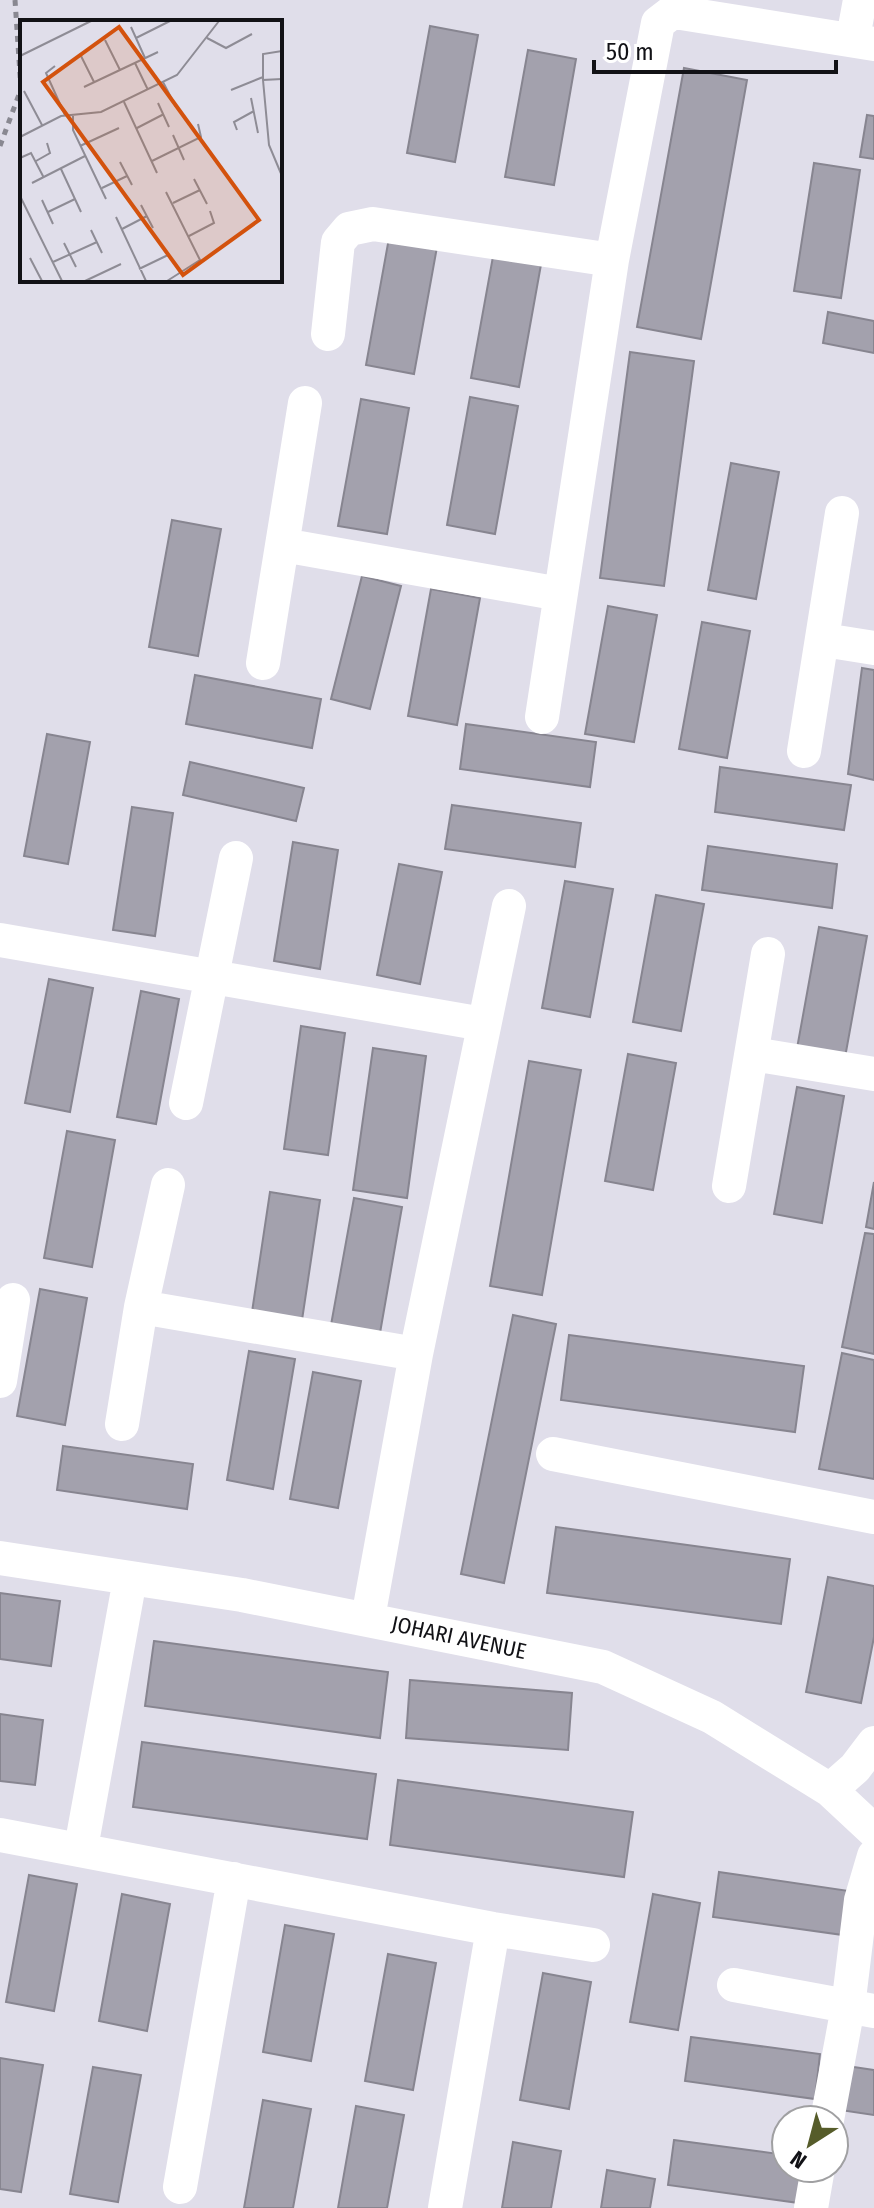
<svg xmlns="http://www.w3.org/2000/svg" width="874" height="2208" viewBox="0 0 874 2208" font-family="'Fira Sans Condensed',sans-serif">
	<rect width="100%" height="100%" fill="#e0deea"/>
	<path fill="#a3a1ad" stroke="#878590" stroke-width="2" d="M430,26l48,9 -23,127 -48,-9z
		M528,50l48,9 -22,126 -49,-8z
		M684,68l63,12 -46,259 -64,-12z
		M867,115l7,1v43l-14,-2z
		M814,163l46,7 -19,128 -47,-7z
		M389,238l48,9 -23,127 -48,-9z
		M494,251l48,8 -23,128 -48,-9z
		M828,312l46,9v32l-51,-10z
		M630,352l64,9 -30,225 -64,-8z
		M470,397l48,9 -23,128 -48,-9z
		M361,399l48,9 -22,126 -49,-8z
		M731,463l48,9 -23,127 -48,-9z
		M172,520l49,9 -23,127 -49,-9z
		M362,576l39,10 -31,123 -39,-10z
		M431,589l49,9 -23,127 -49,-9z
		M608,606l49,9 -23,127 -49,-8z
		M702,622l48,9 -23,127 -48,-9z
		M862,668l12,2v110l-26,-6z
		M195,675l126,24 -9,49 -126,-24z
		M466,724l130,18 -6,45 -130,-18z
		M47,734l43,8 -22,122 -44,-8z
		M190,762l114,26 -8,33 -113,-26z
		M720,767l131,18 -7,45 -129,-18z
		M452,805l129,18 -6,44 -130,-18z
		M132,807l41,6 -18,123 -42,-6z
		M293,842l45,8 -18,119 -46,-8z
		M708,846l129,18 -5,44 -130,-18z
		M399,864l43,8 -22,112 -43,-9z
		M565,881l48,8 -23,128 -48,-9z
		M656,895l48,9 -23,127 -48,-9z
		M819,927l48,9 -23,127 -48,-9z
		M49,979l44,9 -23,124 -45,-9z
		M141,991l38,8 -23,125 -39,-7z
		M301,1026l44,7 -17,122 -44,-6z
		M373,1048l53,8 -19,142 -54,-8z
		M628,1054l48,9 -23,127 -48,-9z
		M529,1061l52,9 -39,225 -52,-9z
		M797,1087l47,9 -22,127 -48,-9z
		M67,1131l48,9 -23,127 -48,-9z
		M874,1182v47l-8,-2z
		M270,1192l50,8 -18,120 -50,-8z
		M354,1198l48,9 -22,126 -49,-8z
		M865,1233l9,1v120l-32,-7z
		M40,1289l47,9 -22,127 -48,-9z
		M513,1315l43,9 -52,259 -43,-9z
		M569,1335l235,31 -9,66 -234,-32z
		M249,1351l46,8 -22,130 -46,-9z
		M842,1353l32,7v119l-55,-10z
		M313,1372l48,9 -23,127 -48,-9z
		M63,1446l130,18 -6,45 -130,-19z
		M556,1527l234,32 -9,65 -234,-31z
		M828,1577l46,9v51l-13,66 -55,-11z
		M0,1593l60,8 -9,65 -51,-7z
		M154,1641l234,31 -8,66 -235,-32z
		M410,1680l162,13 -4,57 -162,-12z
		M0,1714l43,6 -8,65 -35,-4z
		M142,1742l234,32 -9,65 -234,-32z
		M398,1780l235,32 -9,65 -234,-32z
		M719,1872l130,19 -6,44 -130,-18z
		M29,1875l48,9 -23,127 -48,-9z
		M122,1894l48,10 -23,127 -48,-10z
		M653,1894l47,9 -22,127 -48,-8z
		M285,1925l49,9 -23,127 -48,-9z
		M388,1954l48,9 -23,127 -48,-9z
		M543,1973l48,9 -22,127 -49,-9z
		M691,2037l129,17 -5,45 -130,-18z
		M0,2058l43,7 -22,127 -21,-3z
		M847,2066l27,4v45l-34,-5z
		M93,2067l48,8 -23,127 -48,-8z
		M263,2100l48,9 -18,99h-49z
		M356,2106l48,9 -17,93h-49z
		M674,2140l112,15v13h17l-4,35 -131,-18z
		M513,2142l48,9 -10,57h-49z
		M607,2170l48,9 -5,29h-49z"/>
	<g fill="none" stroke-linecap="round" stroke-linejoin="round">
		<path stroke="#898891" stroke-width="5" stroke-dasharray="6 6" stroke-linecap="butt" d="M0,146l21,-57 -6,-89"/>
		<path stroke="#fff" stroke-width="34" d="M853,38l7,-38
			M328,334l10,-92 11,-13 24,-5 239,36
			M283,545l277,49
			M824,640l50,8
			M263,663l42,-260
			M542,717l70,-457 46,-237 13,-10h10l193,31
			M804,751l38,-238
			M0,940l483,84
			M753,1054l121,20
			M186,1103l50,-245
			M729,1186l39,-232
			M141,1307l275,47
			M0,1381l13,-81
			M122,1424l19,-117 27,-122
			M553,1454l321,63
			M0,1558l242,37 361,72 109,50 118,73 44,41
			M368,1618l48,-264 93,-448
			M830,1790l25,-22 19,-25
			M0,1835l493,94 100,16
			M81,1848l49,-269
			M734,1985l140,26
			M827,2120l21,-113 13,-107 13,-44
			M180,2187l54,-308
			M445,2208l48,-279
			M811,2208l7,-40"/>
	</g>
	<g text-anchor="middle" stroke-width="8" stroke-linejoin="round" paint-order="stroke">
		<g font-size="22" fill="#121216" stroke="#fff">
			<text transform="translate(459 1637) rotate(12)" y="8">JOHARI AVENUE</text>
		</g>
	</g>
	<g transform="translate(20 20)">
		<rect width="262" height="262" fill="#e0deea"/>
		<path fill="none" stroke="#8e8c95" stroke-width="2" d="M111,7l14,31M116,18l34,-17M187,18l19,10 26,-14M85,20l15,30M60,34l14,28M0,36l71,-35M115,43l13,27M35,46l-9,7 19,42M262,59l-19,1 6,65 13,31M243,60v-26l19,-3M143,62l13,25M64,67l74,-35M211,70l32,-13M4,71l18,34M231,78l7,35M104,82l33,71M138,83l11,24M53,96v14l33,69M117,108l27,-14M217,110l-3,-8 20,-11M153,115l11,25M0,117l41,-21 40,-4 76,-37 42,-54M60,126l39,-18M0,138l11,-5 13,25M16,141l14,-8 -3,-10M132,141l49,-24 -3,-13M100,142l12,23M41,149l20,43M174,159l13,25M12,163l53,-27M82,168l25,-12M146,172l34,68 -33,21M0,176l42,85M22,180l11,24M153,183l27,-13M121,185l12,23M28,192l27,-13M96,197l30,64M102,209l25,-13M71,210l11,23M169,216l25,-13 -4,-12M44,223l12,24M10,238l12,23M33,242l44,-20M119,249l29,-14M65,261l36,-17"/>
		<path fill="#d3520d" fill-opacity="0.15" stroke="#d3520d" stroke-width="4" d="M99,7l140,193 -76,55 -140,-193z"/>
		<rect width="262" height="262" fill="none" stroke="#121216" stroke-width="4"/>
	</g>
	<g transform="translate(810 2144) rotate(216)"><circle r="38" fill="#ffffff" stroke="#a0a0a2" stroke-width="2"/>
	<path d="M0-6L14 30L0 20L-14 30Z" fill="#565c2a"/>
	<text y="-12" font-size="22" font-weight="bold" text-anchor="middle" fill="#121216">N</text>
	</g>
	<path d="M594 60v12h242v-12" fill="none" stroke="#121216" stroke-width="4"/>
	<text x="606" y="60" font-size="24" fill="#121216" stroke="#ffffff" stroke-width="6" paint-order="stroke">50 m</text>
</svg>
